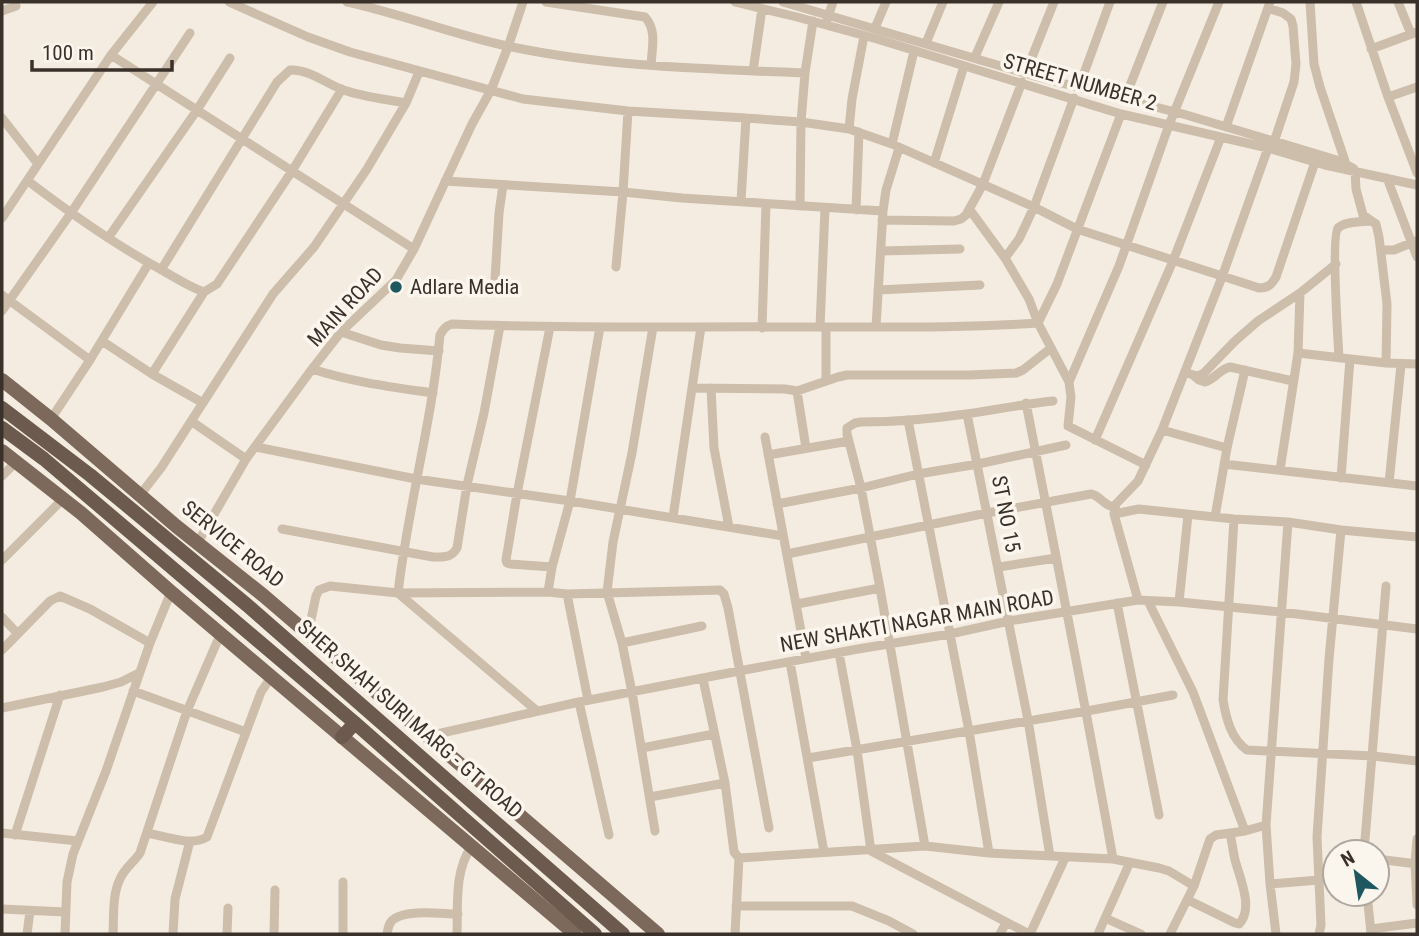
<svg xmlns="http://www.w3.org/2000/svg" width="1419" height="936" viewBox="0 0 1419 936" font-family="'Roboto Condensed',sans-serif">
	<rect width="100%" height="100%" fill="#f4ece0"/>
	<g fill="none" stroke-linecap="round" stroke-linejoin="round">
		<path stroke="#cdbdab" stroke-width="9" d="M229,2l79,35 42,15 173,47 105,12 118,7 55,4 48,7 43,15 142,63 43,22 182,59c9,0 12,-3 17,-11l39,-115
			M347,2c56,12 110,34 165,45 96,20 196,22 293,26l8,-52
			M546,2l99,15c12,13 7,31 6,48
			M735,2l62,15 80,22 244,75 147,34 57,17 92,20
			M783,2l255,75 145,37 157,47 14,8
			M1310,2l4,62 6,23 26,77
			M1356,2l32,95 29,76
			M1398,2l13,32
			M1268,8l15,5 8,6 2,7 3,38 -2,18 -20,60
			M2,11l14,-5
			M827,20l6,-18
			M875,28l11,-26
			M926,43l17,-41
			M1371,49l46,-17
			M111,55l303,194
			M975,57l24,-55
			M753,71l9,-62
			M1026,72l28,-70
			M1079,87l31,-85
			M1388,97l29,-10
			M1125,98l38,-96
			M2,118l36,46
			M1226,127l44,-125
			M849,129l3,-30 12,-63
			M892,144l22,-93
			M934,163l30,-97
			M1355,171l1,18 7,26 13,9 3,13 8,67 -1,59
			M1387,178l30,79
			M28,181c42,32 86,63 132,88 14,8 29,18 44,23l13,-8 75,-113 50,-82
			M445,181l178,11 59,6 201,13
			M741,201l5,-83
			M800,206l1,-84 4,-49
			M856,210l3,-78
			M970,210l35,48 24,41 9,24 31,59 2,15 -3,29 78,39
			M2,218l109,-163 42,-53
			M882,220l72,1 7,-2 5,-4 17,-31 39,-102
			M108,238l89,-128 33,-52
			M1381,250h13l22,-9
			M881,251l79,-2
			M1005,258l14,-19 15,-32 40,-109
			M616,267l7,-75 5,-81
			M161,270l116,-188 13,-12c19,-1 35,13 51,19 21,8 44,10 65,14
			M495,279l4,-66 4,-28
			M878,290l102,-5
			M2,295l88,65
			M2,311l69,-98 119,-180
			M1038,323l19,-39 64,-170
			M550,327l-33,167 -11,66 1,3 3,1 42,3
			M653,327l-21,126 -19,89 -6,50 15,51 10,49 23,139
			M820,327l5,-119
			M826,327v54
			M876,327l7,-116 3,-21 13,-42
			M762,328l4,-124
			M341,332l40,13 19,3 39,3
			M102,341l50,33 51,29
			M1298,353l88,10 31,1
			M1339,358c-1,-18 -8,-122 -1,-130 7,-7 23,-6 32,-7
			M312,369c40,13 80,18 121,24
			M1186,373l12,3 6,-3 31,-32 23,-20 42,-28 36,-29
			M152,374l52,-82
			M1193,375l6,5 6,2c10,-3 15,-13 25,-15l63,14
			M1069,382l50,-116 50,-141 50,-123
			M693,388l92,1 12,2 41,-14 9,-2h122l47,-2 7,-3 28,-22
			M711,388l3,60 15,79
			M797,391l9,57
			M1026,403c30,152 60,304 87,456
			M967,414l61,306 22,136
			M51,419l39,-59 59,-97
			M908,420l61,311 20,122
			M191,421l55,38
			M1162,430l65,18
			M765,437l41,221
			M1095,440l78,-179 48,-124
			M256,447l160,32 154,22 213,35
			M768,455l81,-14
			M1224,464l193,22
			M1280,470l18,-117 2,-60
			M2,476l14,-14
			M1341,478l9,-119
			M1389,483l12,-118
			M140,495l21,-27 112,-174 41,-47 53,-78 39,-66 13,-31
			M777,504l84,-16 57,-14 60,-10 88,-19
			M1114,514l2,-10 22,-23 24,-51 60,-153 46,-129
			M673,517l28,-190
			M1215,517l12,-69 18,-78
			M1234,519l-11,181c3,18 8,39 24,50l126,6 44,5
			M282,529l151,28c11,0 18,1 24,-9l10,-63 17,-72 16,-87
			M198,542l48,-83 66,-90 29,-37 55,-52 18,-31 58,-125 19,-34 17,-43 15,-45
			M787,554l200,-41 104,-19c10,2 13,12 23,13
			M2,560l61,-61
			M999,567l57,-9
			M548,592l4,-25 18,-66 30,-174
			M567,594l21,106
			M1138,600l-24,-86 25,-5 95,10 54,3 53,8 76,7
			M1148,601l45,91 52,139
			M1179,602l9,-87
			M1117,603l42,212
			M797,604l83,-16
			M2,617l16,17
			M308,634l8,-38 3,-6 11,-4 68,7 150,-1 19,2 153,-4 4,4 4,14 41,220
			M622,643l80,-17
			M2,650l48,-49 10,-5 30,13 60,34
			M839,653l18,97 14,101 158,83
			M790,662l34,190
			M703,679l22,104 9,69 5,6 186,-12 64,7 124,6 46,9 10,3 25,15
			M133,691l113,41
			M579,702l30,133
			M2,708l101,-21 18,-5 18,-9
			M537,711l-139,-118c10,-87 34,-171 42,-258 3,-5 5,-9 12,-11 122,5 245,2 367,3 73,0 146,1 219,-4
			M428,736l151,-34 160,-31 119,-22 92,-15 59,-13 129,-21 41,2 102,10 136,17
			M642,748l72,-14
			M808,758l279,-47 86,-16
			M650,797l75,-14
			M2,833l76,8
			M147,833c18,3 44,14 60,4l54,-145 11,-16
			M15,835l45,-140
			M1417,839l-2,24 2,42
			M925,846l-45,-258 -19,-100 -14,-54v-6l8,-5 6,-1c35,0 70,-3 105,-8 29,-4 57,-10 87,-13
			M1364,852l22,-266
			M1377,859l40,5
			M1270,884l49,-4
			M1367,894l4,39
			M1188,900l47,23 4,1c15,-15 1,-46 -4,-64 -2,-9 -3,-18 -5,-27
			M736,906h116l37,15 24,13
			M2,909l63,3
			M1105,918l36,16
			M1371,929l46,-6
			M27,934l3,-23
			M65,934l2,-52 6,-28 33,-83 44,-128 21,-51
			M113,934c1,-17 -1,-39 7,-55 4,-10 14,-17 20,-26l47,-142 30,-69 6,-7
			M173,934l2,-35 15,-58
			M227,934l1,-26
			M274,934l1,-44
			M343,934v-52
			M387,934c1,-6 2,-12 7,-15 14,-10 47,-5 64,-5
			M457,934c1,-28 -3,-64 15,-88
			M735,934l4,-76
			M1000,934l6,-11
			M1030,934l35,-76
			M1098,934l32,-72
			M1170,934l24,-48 16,-47 6,-4 29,-4 21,-6
			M1276,934l-6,-50 -4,-59 22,-303
			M1319,934l2,-9 -4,-88 12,-178 12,-129"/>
		<path stroke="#7d695b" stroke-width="14" d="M2,380l49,39 125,107 88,70 394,338
			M2,451l79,62 90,79 404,342"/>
		<path stroke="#6c5a4e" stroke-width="14" d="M2,408l88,67 157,130 376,329
			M2,428l42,31 311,264 240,211
			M342,737l13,-14"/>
	</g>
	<circle fill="#1e575f" stroke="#fbf6ed" stroke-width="2.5" cx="396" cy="287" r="7"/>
	<g text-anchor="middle" stroke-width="7" stroke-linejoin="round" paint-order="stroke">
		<g font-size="21" fill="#3b312b" stroke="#fbf6ed">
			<text transform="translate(1080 82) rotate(16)" y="7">STREET NUMBER 2</text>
			<text transform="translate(345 307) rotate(-47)" y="7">MAIN ROAD</text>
			<text transform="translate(1006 514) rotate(79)" y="7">ST NO 15</text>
			<text transform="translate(233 544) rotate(39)" y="7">SERVICE ROAD</text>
			<text transform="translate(917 621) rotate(-10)" y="7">NEW SHAKTI NAGAR MAIN ROAD</text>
			<text transform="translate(410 719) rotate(41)" y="7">SHER SHAH SURI MARG - GT ROAD</text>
		</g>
		<g font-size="21" fill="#3b312b" stroke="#fbf6ed" text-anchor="start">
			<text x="410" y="294">Adlare Media</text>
		</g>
	</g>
	<rect width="1419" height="936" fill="none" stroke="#3b312b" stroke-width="7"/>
	<g transform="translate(1356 873) rotate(330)"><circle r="33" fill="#fbf6ed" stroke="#aea79f" stroke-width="2"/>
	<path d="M0-5L12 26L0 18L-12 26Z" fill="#1e575f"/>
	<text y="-10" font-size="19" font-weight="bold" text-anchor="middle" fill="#3b312b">N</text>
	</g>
	<path d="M32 60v10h140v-10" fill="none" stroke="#3b312b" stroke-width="3.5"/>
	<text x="42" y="60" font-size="21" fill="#3b312b" stroke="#fbf6ed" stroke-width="5" paint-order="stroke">100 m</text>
</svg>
